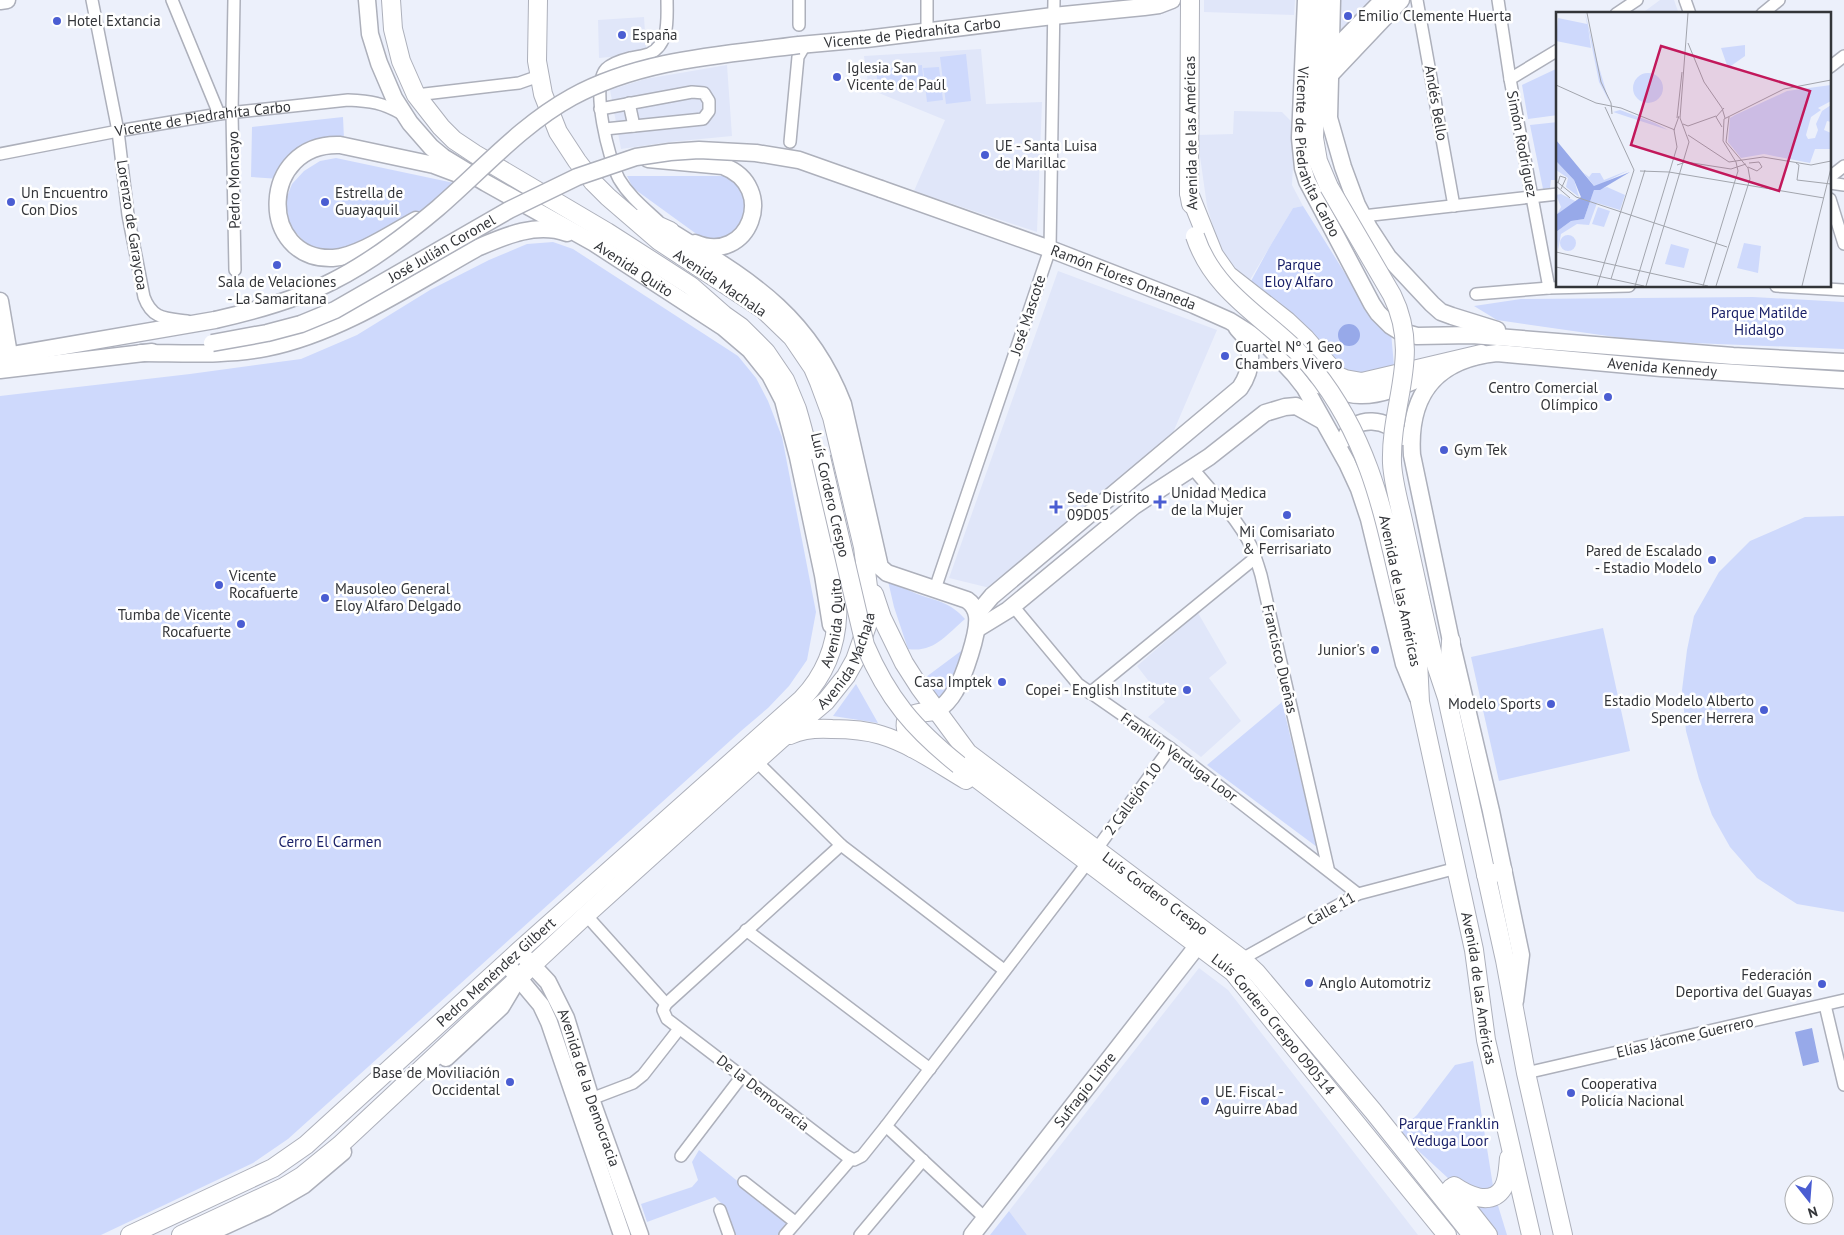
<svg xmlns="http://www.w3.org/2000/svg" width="1844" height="1235" viewBox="0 0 1844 1235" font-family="'PT Sans',sans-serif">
	<rect width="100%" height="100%" fill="#ecf0fb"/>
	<path fill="#e0e6f9" d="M1204,0h91l-1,15 -90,-3z
		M1340,0h31l-31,32z
		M1660,0h14l5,14h-38z
		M644,17l2,32 -25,7 -22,2 -1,-38z
		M981,49l5,55 56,-2 -5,130 -123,-41 31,-71 -76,-31 -5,-33z
		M727,65l5,71 -62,6 -49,7 -11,-59 35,-11z
		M1234,111l48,1 13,13 -3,60 11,21 -10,2 -45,75 -21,-22 -8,-14 -12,-41 -10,-71 36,-1z
		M1058,271l159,59 -45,105 -182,153 -41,-10z
		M1198,613l29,50 -18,15 32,43 -40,36 -53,-40 17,-15 -28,-36z
		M1199,968l29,22 190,245h-391l-18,-24z"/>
	<path fill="#ced9fc" d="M966,54l5,47 -25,3 -6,-47z
		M922,65l2,22 -45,5 -3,-22z
		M939,67l4,33 -16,2 -4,-34z
		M1558,68v47l-30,4 -6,-34z
		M343,117l1,22 -64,40 -29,-2 1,-50z
		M1558,122v58h-7l-1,8 -7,1 -13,-64z
		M336,158l118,25 -37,31 -68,37 -15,2 -26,-7 -18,-20 -3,-16v-13l5,-13 12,-13 16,-10z
		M627,176h106l13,13 -2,37 -30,17 -12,-5 -69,-50z
		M1303,206l68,109 20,17 3,34 -41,10 -17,-9 -86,-84 19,-35 24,-40z
		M553,242l20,7 165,107 18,22 12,23 14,36 34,175 -9,48 -18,26 -21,22 -27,23 -453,408 -35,24 -152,72h-101v-839l190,-22 111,-15 56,-24 73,-45 59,-30 38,-16z
		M1753,297l91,5v47l-201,-8 -146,-21 -23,-14 47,-7z
		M1844,516v396l-47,-8 -40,-26 -27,-31 -18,-32 -13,-36 -13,-48 -4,-41 5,-40 7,-34 25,-44 31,-31 55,-24z
		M888,581c10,4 19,9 29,13 20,7 33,8 48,25 -19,16 -31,34 -57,30l-14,-42z
		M1603,628l27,123 -131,30 -28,-124z
		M965,648l-11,38 -15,13 -13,-22z
		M856,684l22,39 -45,-7z
		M1282,702l35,145 -110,-82z
		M1473,1061l21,131 -14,2 -31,-15 -51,-47 19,-17 38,-50z
		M699,1150l89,72 -10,13h-44l-10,-29 -9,-9 -68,25 -6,-18 51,-17 6,-7 -6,-18z
		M1496,1199l11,36h-13l-20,-26z
		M1009,1211l18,24h-37z"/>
	<path fill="#97a9e9" d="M1338 335a11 11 0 1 1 22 0a11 11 0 1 1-22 0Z
		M1812,1028l7,34 -16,4 -8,-34z"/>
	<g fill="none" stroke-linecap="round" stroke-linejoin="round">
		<g stroke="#adb0bb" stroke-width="14">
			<g id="street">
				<path d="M92,0l26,131 10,84 16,82c8,22 21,21 43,24"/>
				<path d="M172,0l47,114"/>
				<path d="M234,0l-2,113 3,157"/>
				<path d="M799,0v25"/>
				<path d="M1417,0l37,206"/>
				<path d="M1498,0l12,79 39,209"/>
				<path d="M1685,0l5,14"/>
				<path d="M1616,14l21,-14"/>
				<path d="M1762,14l17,-14"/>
				<path d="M927,30v-30"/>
				<path d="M1830,67l14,-11"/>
				<path d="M1510,79l48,-29"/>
				<path d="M416,95l103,-12 20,-7"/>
				<path d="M629,103l5,23"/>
				<path d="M600,109l92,-17 12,1 5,8v10l-6,8 -98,10"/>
				<path d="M790,142l8,-85 7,-12"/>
				<path id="s1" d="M0,154l118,-23 101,-17 129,-14c23,1 35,3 54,14"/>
				<path d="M1830,177l14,-11"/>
				<path d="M1830,183l14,2"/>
				<path d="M1830,199l14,45"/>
				<path d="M1363,216l195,-22"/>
				<path d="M658,221c-14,-13 -29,-25 -39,-42 -10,-19 -29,-93 -13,-110 6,-6 16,-9 24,-11 6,-1 13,-2 19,-4 21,-10 18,-35 18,-54"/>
				<path d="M1776,286l68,4"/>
				<path d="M1476,294l73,-6 80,-2"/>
				<path d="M1192,468c18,21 47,53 59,78 4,9 7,19 10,29l67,293"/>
				<path d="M935,589l115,-340 4,-249"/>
				<path d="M1013,606l65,78 92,64 188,146"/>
				<path d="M1090,693l165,-135"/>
				<path d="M756,761l85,84 163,125"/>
				<path d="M841,845l-175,159 -3,6 4,9 178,136 9,5 8,-4 24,-30 202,-264"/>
				<path d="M1096,850l74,-102"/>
				<path d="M586,915l80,89"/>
				<path d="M746,930l184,139"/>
				<path d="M1242,959l116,-65 99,-26"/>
				<path d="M1825,1005l19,80"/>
				<path d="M1526,1073l318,-73"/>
				<path d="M591,1099l42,-16 10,-8 36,-46"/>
				<path d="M886,1126l99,92"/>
				<path d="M681,1156l61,-80"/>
				<path d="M744,1182l51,40"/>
				<path d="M720,1210l9,25"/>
				<path d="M785,1235l66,-76"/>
				<path d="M860,1235l63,-75"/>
			</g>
		</g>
		<g stroke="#adb0bb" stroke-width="19">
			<g id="secondary">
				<path id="s2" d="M367,0l3,34 9,29 15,35 16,25 21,24 12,10 43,26 108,60 129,84 27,23 20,25 13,25 15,57 25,118 8,50"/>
				<path id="s3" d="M1306,0l-6,138 3,30 4,13 65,123 6,9 13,13 8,5 18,5 55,-1 261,21 111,6"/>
				<path d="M1332,0l-3,118 14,49 14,38 12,23 19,29 44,47 9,8 11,4 45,14"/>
				<path d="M0,1l7,-1"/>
				<path id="s4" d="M799,45l67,-6 187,-23 91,-9 15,-2 13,-5"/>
				<path d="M1330,54l53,-54"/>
				<path d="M1330,75l71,-75"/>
				<path d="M648,159l75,7c56,21 26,100 -28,77"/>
				<path id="s5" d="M881,189l169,60 144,56 36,16 35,22 29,31 11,14 42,75 12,26 10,30 35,145 14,34"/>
				<path d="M416,220c-22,12 -59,37 -83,38 -76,3 -74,-116 7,-113l94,20 24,9"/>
				<path d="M670,231c78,49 138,82 173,173l37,163 7,6 80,27c6,4 9,9 10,16 2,16 -13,61 -22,75 -5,9 -11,15 -19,20"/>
				<path d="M0,301l11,65"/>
				<path d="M141,353c42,0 84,3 125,-5 75,-15 145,-63 211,-100 28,-12 59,-26 90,-15"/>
				<path d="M0,357l215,-37"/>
				<path d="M0,370l152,-18"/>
				<path d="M1319,385c13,4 27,10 41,10 27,1 56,-16 81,-26"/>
				<path d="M1345,439c9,-26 44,-20 58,-2"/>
				<path d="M977,614l15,-18 248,-208c13,-19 15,-43 -3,-60"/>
				<path d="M977,629l31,-19 126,-104 75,-49 56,-44 20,-6 11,-1 27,15"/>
				<path id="s6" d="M519,951l29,31 18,36 25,81 49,136"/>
				<path d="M506,963l35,42 8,17 73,213"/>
				<path id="s7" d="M1515,1001l6,-46 -30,-144 -40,-170 -39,-186c-4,-61 24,-96 85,-102l164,15 183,12"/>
				<path d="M446,1058l55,-51 12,-20"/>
				<path d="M205,1235l61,-28 38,-22 39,-33"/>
				<path id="s8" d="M972,1235l226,-290"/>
			</g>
		</g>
		<g stroke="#adb0bb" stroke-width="20">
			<g id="primary">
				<path d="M1190,0l-1,193 2,11"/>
				<path d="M1319,0l-5,138 4,23 11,26"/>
				<path d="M1189,193l25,62 14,20 59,46 18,17 33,38 7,3 17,3 119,-28"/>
				<path d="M641,218l29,13"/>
				<path id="s9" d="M874,594l8,24 22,45 16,25 48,65 274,206 14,13 117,139 99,124"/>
				<path d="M1420,598l13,58 14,42 58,262 21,113 37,162"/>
				<path id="s10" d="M1404,602l14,58 2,42 54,248 12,90 45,195"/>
				<path d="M1448,690l3,-49"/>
				<path d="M790,735c13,-6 27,-7 42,-6 16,0 33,1 49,6 30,9 58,29 85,45"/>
				<path d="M912,748c-12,-32 -9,-34 24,-37"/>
				<path id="s11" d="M959,765l274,207 214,263"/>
				<path d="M1486,875l17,-4"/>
				<path d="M1454,1186c13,9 37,21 49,2 5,-8 5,-21 6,-30"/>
				<path d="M1451,1188l37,47"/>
				<path id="s12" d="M130,1235l143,-67 33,-23 213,-194 283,-252c54,-57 34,-123 19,-190 -7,-34 -14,-67 -24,-100l-12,-29 -19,-28 -25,-25 -17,-12 -33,-29 -84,-54 -132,-78 -21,-14 -13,-13 -25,-32 -15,-34 -8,-32 -2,-29"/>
				<path id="s13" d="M181,1235l103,-48 18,-11 38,-31 246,-230 195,-176 45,-38 20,-25 9,-16 14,-40 1,-17 -7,-56 -31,-130 -13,-35 -6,-14 -21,-31 -28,-27 -105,-69 -51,-44 -15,-15 -16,-21 -19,-29 -15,-38 -6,-33 1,-61"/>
			</g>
		</g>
		<use href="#street" stroke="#fff" stroke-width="11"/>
		<use href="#secondary" stroke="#fff" stroke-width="16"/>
		<use href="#primary" stroke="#fff" stroke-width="18"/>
		<g stroke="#adb0bb" stroke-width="19" stroke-linecap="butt">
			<g id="secondary-bridge">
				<path d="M215,320c40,-9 81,-20 118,-39 38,-19 73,-46 105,-73 44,-38 83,-83 134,-111 69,-38 151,-42 227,-52"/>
				<path id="s14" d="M212,343l55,-10 34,-9 34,-14 174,-100 68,-33 59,-20 34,-5 29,-2 57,3 43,7 82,29"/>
			</g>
		</g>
		<g stroke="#adb0bb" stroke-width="20" stroke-linecap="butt">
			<path id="primary-bridge" d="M1329,187l63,108c30,60 -2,108 0,168 1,18 6,36 10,53 6,27 12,54 18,82
				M1195,236c21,63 80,85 119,134 57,71 70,147 90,232
				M821,457l44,188c23,54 49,84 94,120"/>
		</g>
		<use href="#secondary-bridge" stroke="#fff" stroke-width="16"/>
		<use href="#primary-bridge" stroke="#fff" stroke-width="18"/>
	</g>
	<g fill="#4a5dd2" stroke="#fff" stroke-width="2">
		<circle cx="1348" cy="16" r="5"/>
		<circle cx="57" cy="21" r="5"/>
		<circle cx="622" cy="35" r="5"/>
		<circle cx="837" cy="77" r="5"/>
		<circle cx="985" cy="155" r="5"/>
		<circle cx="11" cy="202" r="5"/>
		<circle cx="325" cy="202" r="5"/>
		<circle cx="277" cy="265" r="5"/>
		<circle cx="1225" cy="356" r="5"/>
		<circle cx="1608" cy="397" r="5"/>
		<circle cx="1444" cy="450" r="5"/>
		<path d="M1157.5 494.5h5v5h5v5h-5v5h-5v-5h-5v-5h5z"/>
		<path d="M1053.5 499.5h5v5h5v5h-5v5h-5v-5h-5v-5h5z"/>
		<circle cx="1287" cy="515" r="5"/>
		<circle cx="1712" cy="560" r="5"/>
		<circle cx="219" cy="585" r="5"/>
		<circle cx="325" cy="598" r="5"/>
		<circle cx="241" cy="624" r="5"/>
		<circle cx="1375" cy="650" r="5"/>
		<circle cx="1002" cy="682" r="5"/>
		<circle cx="1187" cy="690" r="5"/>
		<circle cx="1551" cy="704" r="5"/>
		<circle cx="1764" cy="710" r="5"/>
		<circle cx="1309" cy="983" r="5"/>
		<circle cx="1822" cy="984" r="5"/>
		<circle cx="510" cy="1082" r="5"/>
		<circle cx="1571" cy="1093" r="5"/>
		<circle cx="1205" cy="1101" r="5"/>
	</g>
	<g text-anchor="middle" stroke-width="5" stroke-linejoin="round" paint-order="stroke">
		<g font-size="15" fill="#333539" stroke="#fff" text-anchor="start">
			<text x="1358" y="21">Emilio Clemente Huerta</text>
			<text x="67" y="26">Hotel Extancia</text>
			<text x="632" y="40">España</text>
			<text x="847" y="73">Iglesia San<tspan x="847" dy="17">Vicente de Paúl</tspan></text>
			<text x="995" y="151">UE - Santa Luisa<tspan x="995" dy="17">de Marillac</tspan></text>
			<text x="21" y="198">Un Encuentro<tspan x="21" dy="17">Con Dios</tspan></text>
			<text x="335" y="198">Estrella de<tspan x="335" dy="17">Guayaquil</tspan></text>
			<text x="277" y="287" text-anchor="middle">Sala de Velaciones<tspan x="277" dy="17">- La Samaritana</tspan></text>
			<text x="1235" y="352">Cuartel Nº 1 Geo<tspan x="1235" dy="17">Chambers Vivero</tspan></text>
			<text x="1598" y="393" text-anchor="end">Centro Comercial<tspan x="1598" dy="17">Olímpico</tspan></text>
			<text x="1454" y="455">Gym Tek</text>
			<text x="1171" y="498">Unidad Medica<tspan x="1171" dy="17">de la Mujer</tspan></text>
			<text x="1067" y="503">Sede Distrito<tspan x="1067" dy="17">09D05</tspan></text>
			<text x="1287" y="537" text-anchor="middle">Mi Comisariato<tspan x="1287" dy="17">&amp; Ferrisariato</tspan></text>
			<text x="1702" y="556" text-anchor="end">Pared de Escalado<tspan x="1702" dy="17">- Estadio Modelo</tspan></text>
			<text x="229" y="581">Vicente<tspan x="229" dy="17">Rocafuerte</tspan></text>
			<text x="335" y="594">Mausoleo General<tspan x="335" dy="17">Eloy Alfaro Delgado</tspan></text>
			<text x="231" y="620" text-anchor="end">Tumba de Vicente<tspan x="231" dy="17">Rocafuerte</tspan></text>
			<text x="1365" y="655" text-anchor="end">Junior's</text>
			<text x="992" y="687" text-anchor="end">Casa Imptek</text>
			<text x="1177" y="695" text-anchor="end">Copei - English Institute</text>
			<text x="1754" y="706" text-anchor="end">Estadio Modelo Alberto<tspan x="1754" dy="17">Spencer Herrera</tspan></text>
			<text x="1541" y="709" text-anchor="end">Modelo Sports</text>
			<text x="1812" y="980" text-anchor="end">Federación<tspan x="1812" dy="17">Deportiva del Guayas</tspan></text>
			<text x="1319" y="988">Anglo Automotriz</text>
			<text x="500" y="1078" text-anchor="end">Base de Moviliación<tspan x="500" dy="17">Occidental</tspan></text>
			<text x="1581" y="1089">Cooperativa<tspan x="1581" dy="17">Policía Nacional</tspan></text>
			<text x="1215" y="1097">UE. Fiscal -<tspan x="1215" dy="17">Aguirre Abad</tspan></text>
		</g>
		<g font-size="15" fill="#333539" stroke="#fff">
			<text dy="5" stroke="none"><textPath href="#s4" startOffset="114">Vicente de Piedrahíta Carbo</textPath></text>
			<text transform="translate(1436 103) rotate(80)" y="5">Andés Bello</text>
			<text dy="5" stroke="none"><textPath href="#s1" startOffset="206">Vicente de Piedrahíta Carbo</textPath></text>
			<text transform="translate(1191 133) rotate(-91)" y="5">Avenida de las Américas</text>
			<text transform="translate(1522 144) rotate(79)" y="5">Simón Rodríguez</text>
			<text dy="5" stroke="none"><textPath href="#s3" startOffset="155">Vicente de Piedrahíta Carbo</textPath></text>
			<text transform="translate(234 180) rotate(-91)" y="5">Pedro Moncayo</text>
			<text transform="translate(132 225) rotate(81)" y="5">Lorenzo de Garaycoa</text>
			<text dy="5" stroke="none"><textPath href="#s14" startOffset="251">José Julián Coronel</textPath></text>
			<text dy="5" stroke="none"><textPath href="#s2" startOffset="401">Avenida Quito</textPath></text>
			<text dy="5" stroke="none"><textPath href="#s5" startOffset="258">Ramón Flores Ontaneda</textPath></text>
			<text transform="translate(720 283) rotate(34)" y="5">Avenida Machala</text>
			<text transform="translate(1028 315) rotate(-72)" y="5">José Mascote</text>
			<text dy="5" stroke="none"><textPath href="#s7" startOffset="875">Avenida Kennedy</textPath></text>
			<text transform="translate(830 495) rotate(77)" y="5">Luís Cordero Crespo</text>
			<text transform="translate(1400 591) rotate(78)" y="5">Avenida de las Américas</text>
			<text dy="5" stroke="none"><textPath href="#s12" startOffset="950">Avenida Quito</textPath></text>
			<text dy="5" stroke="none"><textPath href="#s13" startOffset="888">Avenida Machala</textPath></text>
			<text transform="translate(1280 659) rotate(77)" y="5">Francisco Dueñas</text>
			<text transform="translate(1179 757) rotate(36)" y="5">Franklin Verduga Loor</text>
			<text transform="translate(1133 799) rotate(-54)" y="5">2 Callejón 10</text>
			<text dy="5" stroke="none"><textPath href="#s9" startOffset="420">Luís Cordero Crespo</textPath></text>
			<text transform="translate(1331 909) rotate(-29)" y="5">Calle 11</text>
			<text dy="5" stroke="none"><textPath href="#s12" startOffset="455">Pedro Menéndez Gilbert</textPath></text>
			<text dy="5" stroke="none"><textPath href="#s10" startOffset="394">Avenida de las Américas</textPath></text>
			<text dy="5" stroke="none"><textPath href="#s11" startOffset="409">Luís Cordero Crespo 090514</textPath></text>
			<text transform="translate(1685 1037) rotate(-13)" y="5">Elías Jácome Guerrero</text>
			<text dy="5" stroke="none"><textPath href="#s6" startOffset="156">Avenida de la Democracia</textPath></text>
			<text dy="5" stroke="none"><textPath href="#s8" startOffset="184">Sufragio Libre</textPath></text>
			<text transform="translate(763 1093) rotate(38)" y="5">De la Democracia</text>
		</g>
		<g font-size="15" fill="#181f67" stroke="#fff">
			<text x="1299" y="270">Parque<tspan x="1299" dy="17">Eloy Alfaro</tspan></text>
			<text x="1759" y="318">Parque Matilde<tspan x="1759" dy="17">Hidalgo</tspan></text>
			<text x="330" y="847">Cerro El Carmen</text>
			<text x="1449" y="1129">Parque Franklin<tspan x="1449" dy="17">Veduga Loor</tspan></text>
		</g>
	</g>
	<g transform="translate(1556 12)">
		<rect width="275" height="275" fill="#ecf0fb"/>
		<path d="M29,1l11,44 13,44 -10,-19 -11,-55 3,21 -35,-7 2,-23 29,6zM189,33v11l-17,12 -7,-20zM77 76a15 15 0 1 1 30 0a15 15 0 1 1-30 0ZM275,73v16l-13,7 3,2 -10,7 -5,18 2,4 7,-1 3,-8 -2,-6 6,-13 9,-6v17l-4,-1 -3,9 7,3v16h-16l-5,14 -46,-9 -23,4 -13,-16 2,-24 5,-3 52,-24zM64,98l35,13 13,7 -55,-18zM0,149l18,19 5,17 -13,-10 2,-9 -12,-8zM73,158l-34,17 -11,-14 5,4 3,-4h8l4,7zM51,175l18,8 -5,15 -23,-7 -8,22 -12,-1 -16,10 -3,17 -2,-19 15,-11 13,-2 10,-29zM5,182l16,8 -21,14 5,-9 -5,-12zM42,195l12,4 -6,16 -12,-3zM4 231a8 8 0 1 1 16 0a8 8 0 1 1-16 0ZM188,231l17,3 -3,27 -21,-5zM115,232l18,5 -5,19 -19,-4z" fill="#ced9fc"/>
		<path d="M0,128l38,46 36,-14 -30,18h-6l-10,29 -13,2 -15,11v-17l25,-18 -7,-17 -18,-19z" fill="#97a9e9"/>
		<path fill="none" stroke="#a2a5ad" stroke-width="1" d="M31,1l14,69 10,21 1,11M132,31l16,39 18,26 3,10M0,73l40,18 25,5 54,22M121,106l5,-46M127,112l5,2 28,-10M166,115l-6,-10 8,-9M132,123l41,27 34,-5 48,8 20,-4M240,151l3,2 -2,15 34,4M121,153l9,-3 45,7 15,-5M192,155l9,4 5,-4 -3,-5 -10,1M84,159l29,1 155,26M0,169l20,16 151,50M2,171l2,-7 6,2 -5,11M0,174l14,12M0,240l152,34M0,255l88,19M55,267l34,-109M41,274l37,-116 -29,-63M79,274l42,-139 -3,-17 5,-14M90,274l43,-144 -9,-24 8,-105M147,274l35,-115 -2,-9 -13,-21 1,-22 60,-30 47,-9M160,274l34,-107 -2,-11 -22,-26 3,-25M246,274l29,-118"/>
		<path fill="#c2185b" fill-opacity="0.15" stroke="#c2185b" stroke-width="2.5" d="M105,34l149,45 -31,100 -148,-46z"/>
		<rect width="275" height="275" fill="none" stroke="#333539" stroke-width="2.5"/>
	</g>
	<g transform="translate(1809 1200) rotate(163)"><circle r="24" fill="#ffffff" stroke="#adaeb0"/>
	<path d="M0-4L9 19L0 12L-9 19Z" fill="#4a5dd2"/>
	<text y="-8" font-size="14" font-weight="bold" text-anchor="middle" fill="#333539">N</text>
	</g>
</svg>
